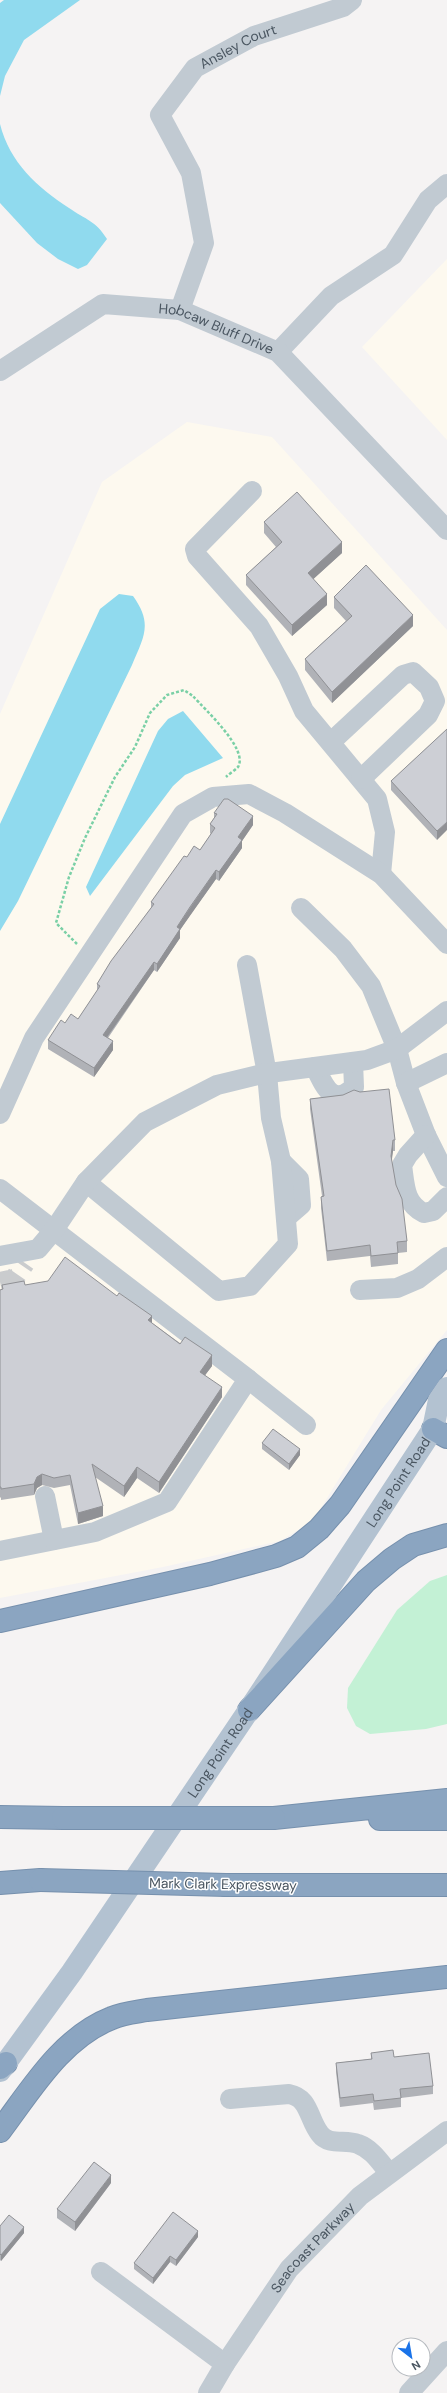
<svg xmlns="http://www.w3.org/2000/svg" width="447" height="2393" viewBox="0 0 447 2393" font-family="'DM Sans',sans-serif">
	<rect width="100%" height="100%" fill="#f5f3f3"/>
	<path fill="#fdf9ef" d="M447,259v181l-85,-93z
		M187,422l85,15 175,193v700l-66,80 -68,111 -33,20 -117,26 -163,31v-884l102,-232z"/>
	<path fill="#c3f1d5" d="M447,1575v149l-21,5 -56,5 -14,-8 -9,-18 1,-20 49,-78 33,-29z"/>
	<path fill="#90daee" d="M4,0h76l-56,40 -19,36 -5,20v-93z
		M0,124c10,39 37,63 69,84 17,12 26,12 38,31l-20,26 -9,4 -20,-10 -21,-16 -37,-40z
		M119,594l14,2c20,28 11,40 -1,69l-114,236 -18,30v-107l100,-215z
		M183,711l40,47 -38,17 -12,11 -83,110 -4,-9 72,-156 10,-12z"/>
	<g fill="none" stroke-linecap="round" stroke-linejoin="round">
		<path stroke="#caccce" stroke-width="20" stroke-dasharray="20 10" stroke-linecap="butt" d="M0,1282l14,-3 11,-16"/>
		<g stroke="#7690ad" stroke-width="24">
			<path id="highway" d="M433,1429l14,8
				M0,1621l210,-47 66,-18 21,-9 22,-18 21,-24 107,-155
				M249,1710l117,-129 26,-22 21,-14 34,-10
				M0,1817l63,1
				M274,1818l173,-18
				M380,1819h67
				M0,1883l40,-3
				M226,1885h221
				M0,2068l6,-5
				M0,2131c31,-41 61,-93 112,-113 11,-5 24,-6 35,-8l300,-33"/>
		</g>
		<path stroke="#7ad0a6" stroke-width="2.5" stroke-dasharray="3 2" stroke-linecap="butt" d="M77,944l-21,-21 13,-46 16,-39 30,-61 20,-30 15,-34 17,-18 17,-5 9,6c11,13 56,53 45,71 -3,3 -9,7 -12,10"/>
		<g stroke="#c1cad2" stroke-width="20">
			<path id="s1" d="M180,310l24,-67 -13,-70 -31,-58 35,-47 59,-32 89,-29 9,-7"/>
			<path d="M278,352l53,-56 62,-41 35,-55 19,-16"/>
			<path id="s2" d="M0,371l103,-67 77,6 98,42 169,178"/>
			<path d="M252,491l-57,58 2,7 62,70 29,50 16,35 73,88 8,33 -4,42"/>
			<path d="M331,742l72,-67 10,-3 16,15 6,14 -7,14 -67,64"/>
			<path d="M301,908l42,41 28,37 26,63 9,34 20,52 21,42"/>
			<path d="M315,1067c9,18 17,41 39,20l-1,-25"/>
			<path d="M406,1083l41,-20"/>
			<path d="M0,1114l34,-76 149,-224 30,-17 36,-3 36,19 96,61 66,70"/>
			<path d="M426,1135l-18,20 -6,10c3,20 2,38 22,48l9,-2 14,-14"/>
			<path d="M281,1161l18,18 2,26 -15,13"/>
			<path d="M86,1182l133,109 31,-5 38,-42 -7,-83 -10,-43 -4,-44 -20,-109"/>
			<path d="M0,1189l248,190 -81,123 -72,30 -95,19"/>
			<path d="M0,1256l38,-7 16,-19 32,-48 59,-60 72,-37 45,-11 105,-14 30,-11 50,-38"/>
			<path d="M360,1290l37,-2 21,-9 29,-22"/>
			<path d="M248,1379l58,46"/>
			<path d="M45,1496l9,44"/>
			<path d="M230,2099l59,-5c21,4 19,25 31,40 9,12 25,5 38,10 14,5 22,18 31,29"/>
			<path d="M101,2272l124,92"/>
			<path id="s3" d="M208,2393l17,-29 64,-95 71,-73 87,-65"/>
			<path d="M409,2393l38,-42"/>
		</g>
		<path stroke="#b3c2d1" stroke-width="22" id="s4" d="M0,2071l72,-99 177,-262 184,-281 6,-29 8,-12"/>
		<use href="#highway" stroke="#8ba5c1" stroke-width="22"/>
		<g stroke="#7690ad" stroke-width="24" stroke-linecap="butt">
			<path id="highway-bridge" d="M63,1818h211
				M40,1880l186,5"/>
		</g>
		<use href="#highway-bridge" stroke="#8ba5c1" stroke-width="22"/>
	</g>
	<path fill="#b0b2b7" d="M264,522l78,31 -29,26 14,26 -35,31 -46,-51v-10l30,-28 -12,-14z
		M334,597l79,29 -81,77 -27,-33v-11l41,-38 -12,-13z
		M447,729l-10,111 -46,-50v-9z
		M214,813l39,12 -11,16v7l-23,33 -3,-2 -26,36 -10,15v8l-23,34 -3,-2 -46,68 5,12 -19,27 -46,-28v-9l17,-17 13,-4 19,-28v-7l54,-76v-6l36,-45 13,-7 11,-16 -1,-1v-9l4,-6z
		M360,1092l35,48v11h-2l-2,10 5,24 11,56v11l-9,1v11l-27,3 -1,-11 -43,5 -6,-53v-11l1,-1 -12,-87v-10l33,-4z
		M2,1285h23l127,38 60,43 -7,9 17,22 -63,96 -22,-15 -13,19 -29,-20 8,39 -25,8 -8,-39 -16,3 -12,-3 -5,3 -3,7 -33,5v-3l-1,1v-208l2,-1z
		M262,1443l38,12 -11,15 -27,-21z
		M371,2053l23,4 39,29v8l-32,4v9l-27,3 -1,-7 -33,4 -4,-35v-9l35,-4z
		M111,2183l-36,48 -18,-13v-9z
		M0,2226l24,7 -23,28 -1,-1z
		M198,2237l-22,29 -6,-4 -17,22 -19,-15v-6z"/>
	<path fill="#909195" d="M342,542v11l-34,31v-11z
		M327,594v11l-35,31v-11z
		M413,615v11l-81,77v-11z
		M253,816v9l-11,16v7l-23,33v-9l19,-35z
		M447,822v8l-10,10v-9z
		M216,870v9l-36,51v8l-23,34v-8l20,-37z
		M154,962v8l-51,73v-8z
		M113,1041v9l-19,27v-9z
		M393,1140v11l-2,16v-11z
		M152,1316v11l-4,-7z
		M212,1355v11l-12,16v-10z
		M222,1387v10l-63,96v-11z
		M300,1449v6l-11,15v-6z
		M137,1467v11l-13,19v-11z
		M42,1474v11l-5,3 -3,7v-11l3,-7z
		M103,1506v10l-25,8v-11z
		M111,2175v8l-36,48v-9z
		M24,2227v6l-23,28v-6z
		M198,2231v6l-22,29v-6z
		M170,2256v6l-17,22v-6z"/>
	<path fill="#cdcfd5" stroke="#909195" d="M297,492l45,50 -34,31 19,21 -35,31 -46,-50 36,-33 -18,-20z
		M366,565l47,50 -81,77 -27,-33 47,-43 -18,-19z
		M447,729v93l-10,9 -46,-50z
		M224,799h4l25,17 -15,21 4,3 -23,32 -3,-2 -26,37 -13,20 3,2 -23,35 -3,-2 -51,73 10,6 -19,27 -46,-28 13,-20 4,3 6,-9 7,5 22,-33 -3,-2 14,-23 43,-57 -3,-2 33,-46 3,1 7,-11 6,4 15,-22 -5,-4 7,-10 -3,-1z
		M389,1089l6,51h-2l-2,16 5,29 6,14 5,42 -10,1 1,11 -27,3 -1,-11 -43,6 -6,-54 3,-1 -14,-97 33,-4 11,-5 6,2z
		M65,1257l52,39 2,-3 33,23 -4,4 32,24 5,-7 27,18 -12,17 22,15 -63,95 -22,-15 -13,19 -32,-22 11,42 -25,7 -8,-38 -16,3 -12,-4 -5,3 -3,7 -33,5v-2h-1v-197l3,-1 -1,-4 22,-4 1,4 23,-4z
		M273,1429l27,20 -11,15 -27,-21z
		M393,2050l1,7 35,-4 4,33 -33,3 1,9 -27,3 -1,-7 -33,4 -4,-35 36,-4 -1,-6z
		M94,2162l17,13 -36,47 -18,-13z
		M173,2212l25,19 -22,29 -6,-4 -17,22 -19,-15z
		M9,2215l15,12 -23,28 -1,-1v-28z"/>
	<g text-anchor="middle" stroke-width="3" stroke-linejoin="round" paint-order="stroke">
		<g font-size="14" fill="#4a5661" stroke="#fff">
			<text dy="5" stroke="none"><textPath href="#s1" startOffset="315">Ansley Court</textPath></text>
			<text dy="5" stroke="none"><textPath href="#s2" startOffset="240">Hobcaw Bluff Drive</textPath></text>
			<text dy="5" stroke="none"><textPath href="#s4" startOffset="711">Long Point Road</textPath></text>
			<text dy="5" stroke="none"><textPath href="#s4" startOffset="387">Long Point Road</textPath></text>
			<text transform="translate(223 1884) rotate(1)" y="5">Mark Clark Expressway</text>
			<text dy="5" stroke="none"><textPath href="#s3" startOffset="180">Seacoast Parkway</textPath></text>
		</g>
	</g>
	<g transform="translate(411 2357) rotate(149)"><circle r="19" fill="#ffffff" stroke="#b7bbc0"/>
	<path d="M0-3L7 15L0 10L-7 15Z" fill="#1a73e8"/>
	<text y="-6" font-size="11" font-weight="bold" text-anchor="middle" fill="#4a5661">N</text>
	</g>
</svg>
